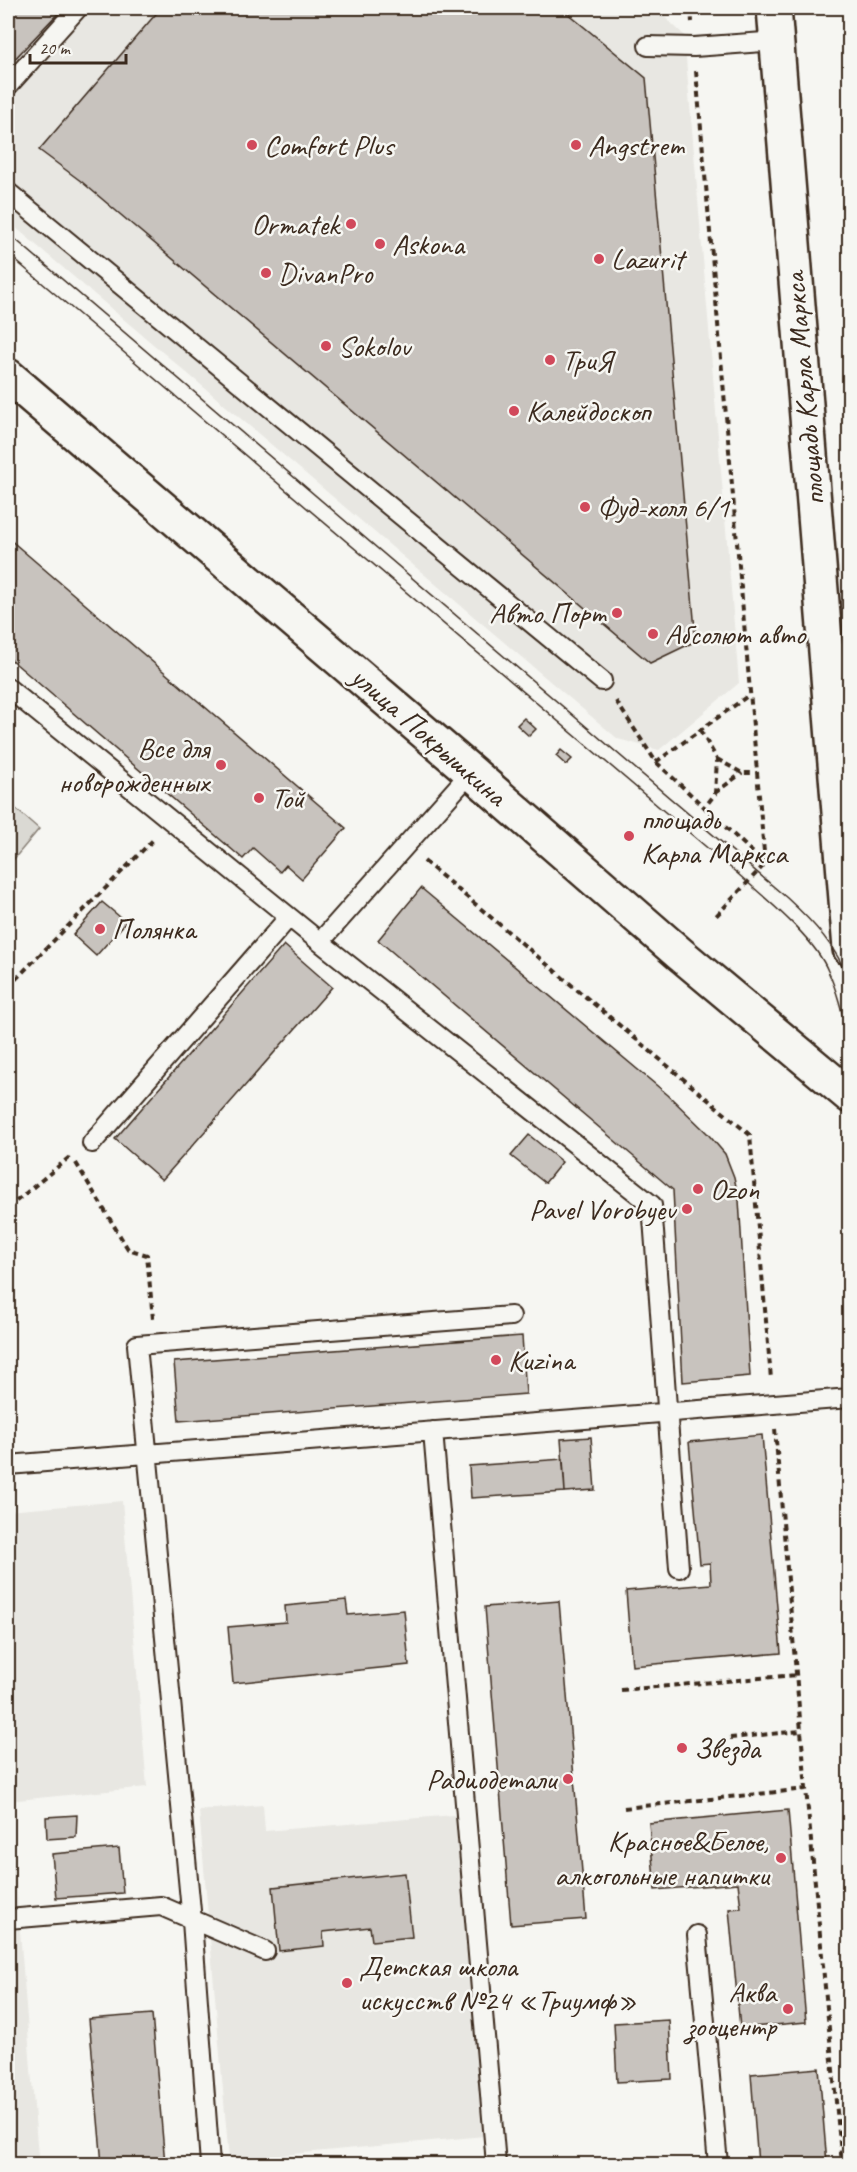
<svg xmlns="http://www.w3.org/2000/svg" width="857" height="2172" viewBox="0 0 857 2172" font-family="Caveat,sans-serif">
	<rect width="100%" height="100%" fill="#f6f6f2"/>
	<filter id="ink" filterUnits="userSpaceOnUse"><feTurbulence type="fractalNoise" baseFrequency=".0167" numOctaves="2"/><feDisplacementMap in="SourceGraphic" scale="12" xChannelSelector="R" yChannelSelector="G"/><feConvolveMatrix kernelMatrix="1 2 1 2 8 2 1 2 1" color-interpolation-filters="sRGB"/></filter>
	<g filter="url(#ink)">
		<path fill="#e8e7e2" d="M8,8h647l29,27 55,648 -80,67 -41,-11 -610,-518z
			M122,1501l25,286 -139,14v-290z
			M263,1805l2,26 201,-17 29,321 -266,25 -30,-350z
			M13,1844l25,312 -30,2v-313z"/>
		<path fill="#dad9d3" stroke="#8a8278" stroke-width="1.5" d="M8,802l31,27 -31,37z"/>
		<path fill="#c8c3be" stroke="#3b2a1e" stroke-width="1.5" d="M8,8h48l4,3 -52,55z
			M161,8h400l85,70 50,563 -46,22 -568,-481 -43,-32z
			M8,538l338,290 -44,51 -16,-14 -6,7 -27,-24 -10,11 -235,-202z
			M524,718l12,11 -7,7 -12,-11z
			M561,750l11,9 -6,6 -10,-9z
			M421,888l247,207 39,38 18,21 9,23 5,23 11,176 -67,6 -10,-192 -295,-250z
			M102,902l24,20 -30,34 -23,-21z
			M284,945l48,42 -170,193 -47,-41z
			M529,1135l33,27 -17,21 -34,-27z
			M522,1336l4,58 -347,27 -5,-59z
			M762,1435l19,218 -149,13 -6,-75 85,-7 -1,-21 -10,1 -11,-122z
			M591,1437l4,53 -30,2 -4,-53z
			M563,1459l2,33 -94,6 -2,-32z
			M346,1600l2,15 56,-5 5,55 -176,18 -5,-56 58,-5 -1,-16z
			M559,1601l27,318 -75,6 -26,-318z
			M788,1810l18,212 -66,6 -11,-119 12,-1 -3,-25 -83,7 -6,-67z
			M77,1815l-1,22 -29,2 -1,-22z
			M119,1848l4,45 -67,5 -4,-44z
			M405,1873l7,64 -40,4 -2,-14 -47,5 1,14 -45,5 -6,-64z
			M152,2014l13,150h-63l-13,-145z
			M669,2020l3,59 -55,3 -3,-59z
			M819,2068l8,96h-69l-7,-90z"/>
		<g fill="none" stroke-linecap="round" stroke-linejoin="round">
			<g stroke="#3b2a1e" stroke-width="22">
				<path id="service" d="M648,46l46,1 83,-6
					M8,86l70,-78
					M8,195l1,-2 593,488
					M8,688l312,254 332,263 27,363
					M320,942l151,-170
					M92,1143l197,-226
					M433,1431l63,733
					M8,1465l842,-67
					M8,1919l153,-13 104,45
					M697,1935l21,229
					M210,2164l-18,-243 -55,-576 374,-29"/>
			</g>
			<g stroke="#3b2a1e" stroke-width="38">
				<path id="secondary" d="M774,8l76,941
					M8,376l463,396 209,182 170,142"/>
			</g>
			<path stroke="#3b2a1e" stroke-width="4" stroke-dasharray="6 4.5" stroke-linecap="butt" d="M691,8l1,14
				M696,71l69,793 -50,53
				M616,701l40,61 108,101
				M700,730l17,29 -2,35 -10,13
				M717,759l25,14h15
				M656,762l93,-67
				M715,793l27,-20
				M424,861l326,274 21,244
				M8,987l146,-148
				M76,1163l52,86 19,6 6,64
				M8,1208l64,-53
				M775,1429l31,360 36,375
				M621,1690l175,-15
				M730,1738l71,-7
				M624,1808l182,-19"/>
			<use href="#service" stroke="#f6f6f2" stroke-width="18"/>
			<use href="#secondary" stroke="#f6f6f2" stroke-width="33"/>
			<path stroke="#3b2a1e" stroke-width="1.5" d="M8,233l779,665c27,25 49,48 63,84
				M8,254l730,620c28,25 76,63 90,97 11,24 16,50 22,75"/>
		</g>
	</g>
	<g fill="#d1495b" stroke="#f6f6f2" stroke-width="2">
		<circle cx="252" cy="145" r="6"/>
		<circle cx="576" cy="145" r="6"/>
		<circle cx="351" cy="224" r="6"/>
		<circle cx="380" cy="244" r="6"/>
		<circle cx="599" cy="259" r="6"/>
		<circle cx="266" cy="273" r="6"/>
		<circle cx="326" cy="346" r="6"/>
		<circle cx="550" cy="360" r="6"/>
		<circle cx="514" cy="411" r="6"/>
		<circle cx="585" cy="507" r="6"/>
		<circle cx="617" cy="613" r="6"/>
		<circle cx="653" cy="634" r="6"/>
		<circle cx="221" cy="765" r="6"/>
		<circle cx="259" cy="798" r="6"/>
		<circle cx="629" cy="836" r="6"/>
		<circle cx="100" cy="929" r="6"/>
		<circle cx="698" cy="1189" r="6"/>
		<circle cx="687" cy="1209" r="6"/>
		<circle cx="496" cy="1360" r="6"/>
		<circle cx="682" cy="1748" r="6"/>
		<circle cx="568" cy="1779" r="6"/>
		<circle cx="781" cy="1858" r="6"/>
		<circle cx="347" cy="1983" r="6"/>
		<circle cx="788" cy="2009" r="6"/>
	</g>
	<g text-anchor="middle" stroke-width="5" stroke-linejoin="round" paint-order="stroke">
		<g font-size="30" fill="#3b2a1e" stroke="#f6f6f2" text-anchor="start">
			<text x="264" y="155">Comfort Plus</text>
			<text x="588" y="155">Angstrem</text>
			<text x="339" y="234" text-anchor="end">Ormatek</text>
			<text x="392" y="254">Askona</text>
			<text x="611" y="269">Lazurit</text>
			<text x="278" y="283">DivanPro</text>
			<text x="338" y="356">Sokolov</text>
			<text x="562" y="370">ТриЯ</text>
			<text x="526" y="421">Калейдоскоп</text>
			<text x="597" y="517">Фуд-холл 6/1</text>
			<text x="605" y="623" text-anchor="end">Авто Порт</text>
			<text x="665" y="644">Абсолют авто</text>
			<text x="209" y="758" text-anchor="end">Все для<tspan x="209" dy="34">новорожденных</tspan></text>
			<text x="271" y="808">Той</text>
			<text x="641" y="829">площадь<tspan x="641" dy="34">Карла Маркса</tspan></text>
			<text x="112" y="939">Полянка</text>
			<text x="710" y="1199">Ozon</text>
			<text x="675" y="1219" text-anchor="end">Pavel Vorobyev</text>
			<text x="508" y="1370">Kuzina</text>
			<text x="694" y="1758">Звезда</text>
			<text x="556" y="1789" text-anchor="end">Радиодетали</text>
			<text x="769" y="1851" text-anchor="end">Красное&amp;Белое,<tspan x="769" dy="34">алкогольные напитки</tspan></text>
			<text x="359" y="1976">Детская школа<tspan x="359" dy="34">искусств №24 «Триумф»</tspan></text>
			<text x="776" y="2002" text-anchor="end">Аква<tspan x="776" dy="34">зооцентр</tspan></text>
		</g>
		<g font-size="30" fill="#3b2a1e" stroke="#f6f6f2">
			<text transform="translate(804 389) rotate(-95)" y="10">площадь Карла Маркса</text>
			<text transform="translate(429 736) rotate(41)" y="10">улица Покрышкина</text>
		</g>
	</g>
	<rect width="857" height="2172" fill="none" stroke="#f6f6f2" stroke-width="30"/>
	<rect x="15" y="15" width="827" height="2142" fill="none" stroke="#3b2a1e" stroke-width="2" filter="url(#ink)"/>
	<path d="M30 54v9h96v-9" fill="none" stroke="#3b2a1e" stroke-width="3"/>
	<text x="39" y="54" font-size="18" fill="#3b2a1e" stroke="#f6f6f2" stroke-width="4.5" paint-order="stroke">20 m</text>
</svg>
